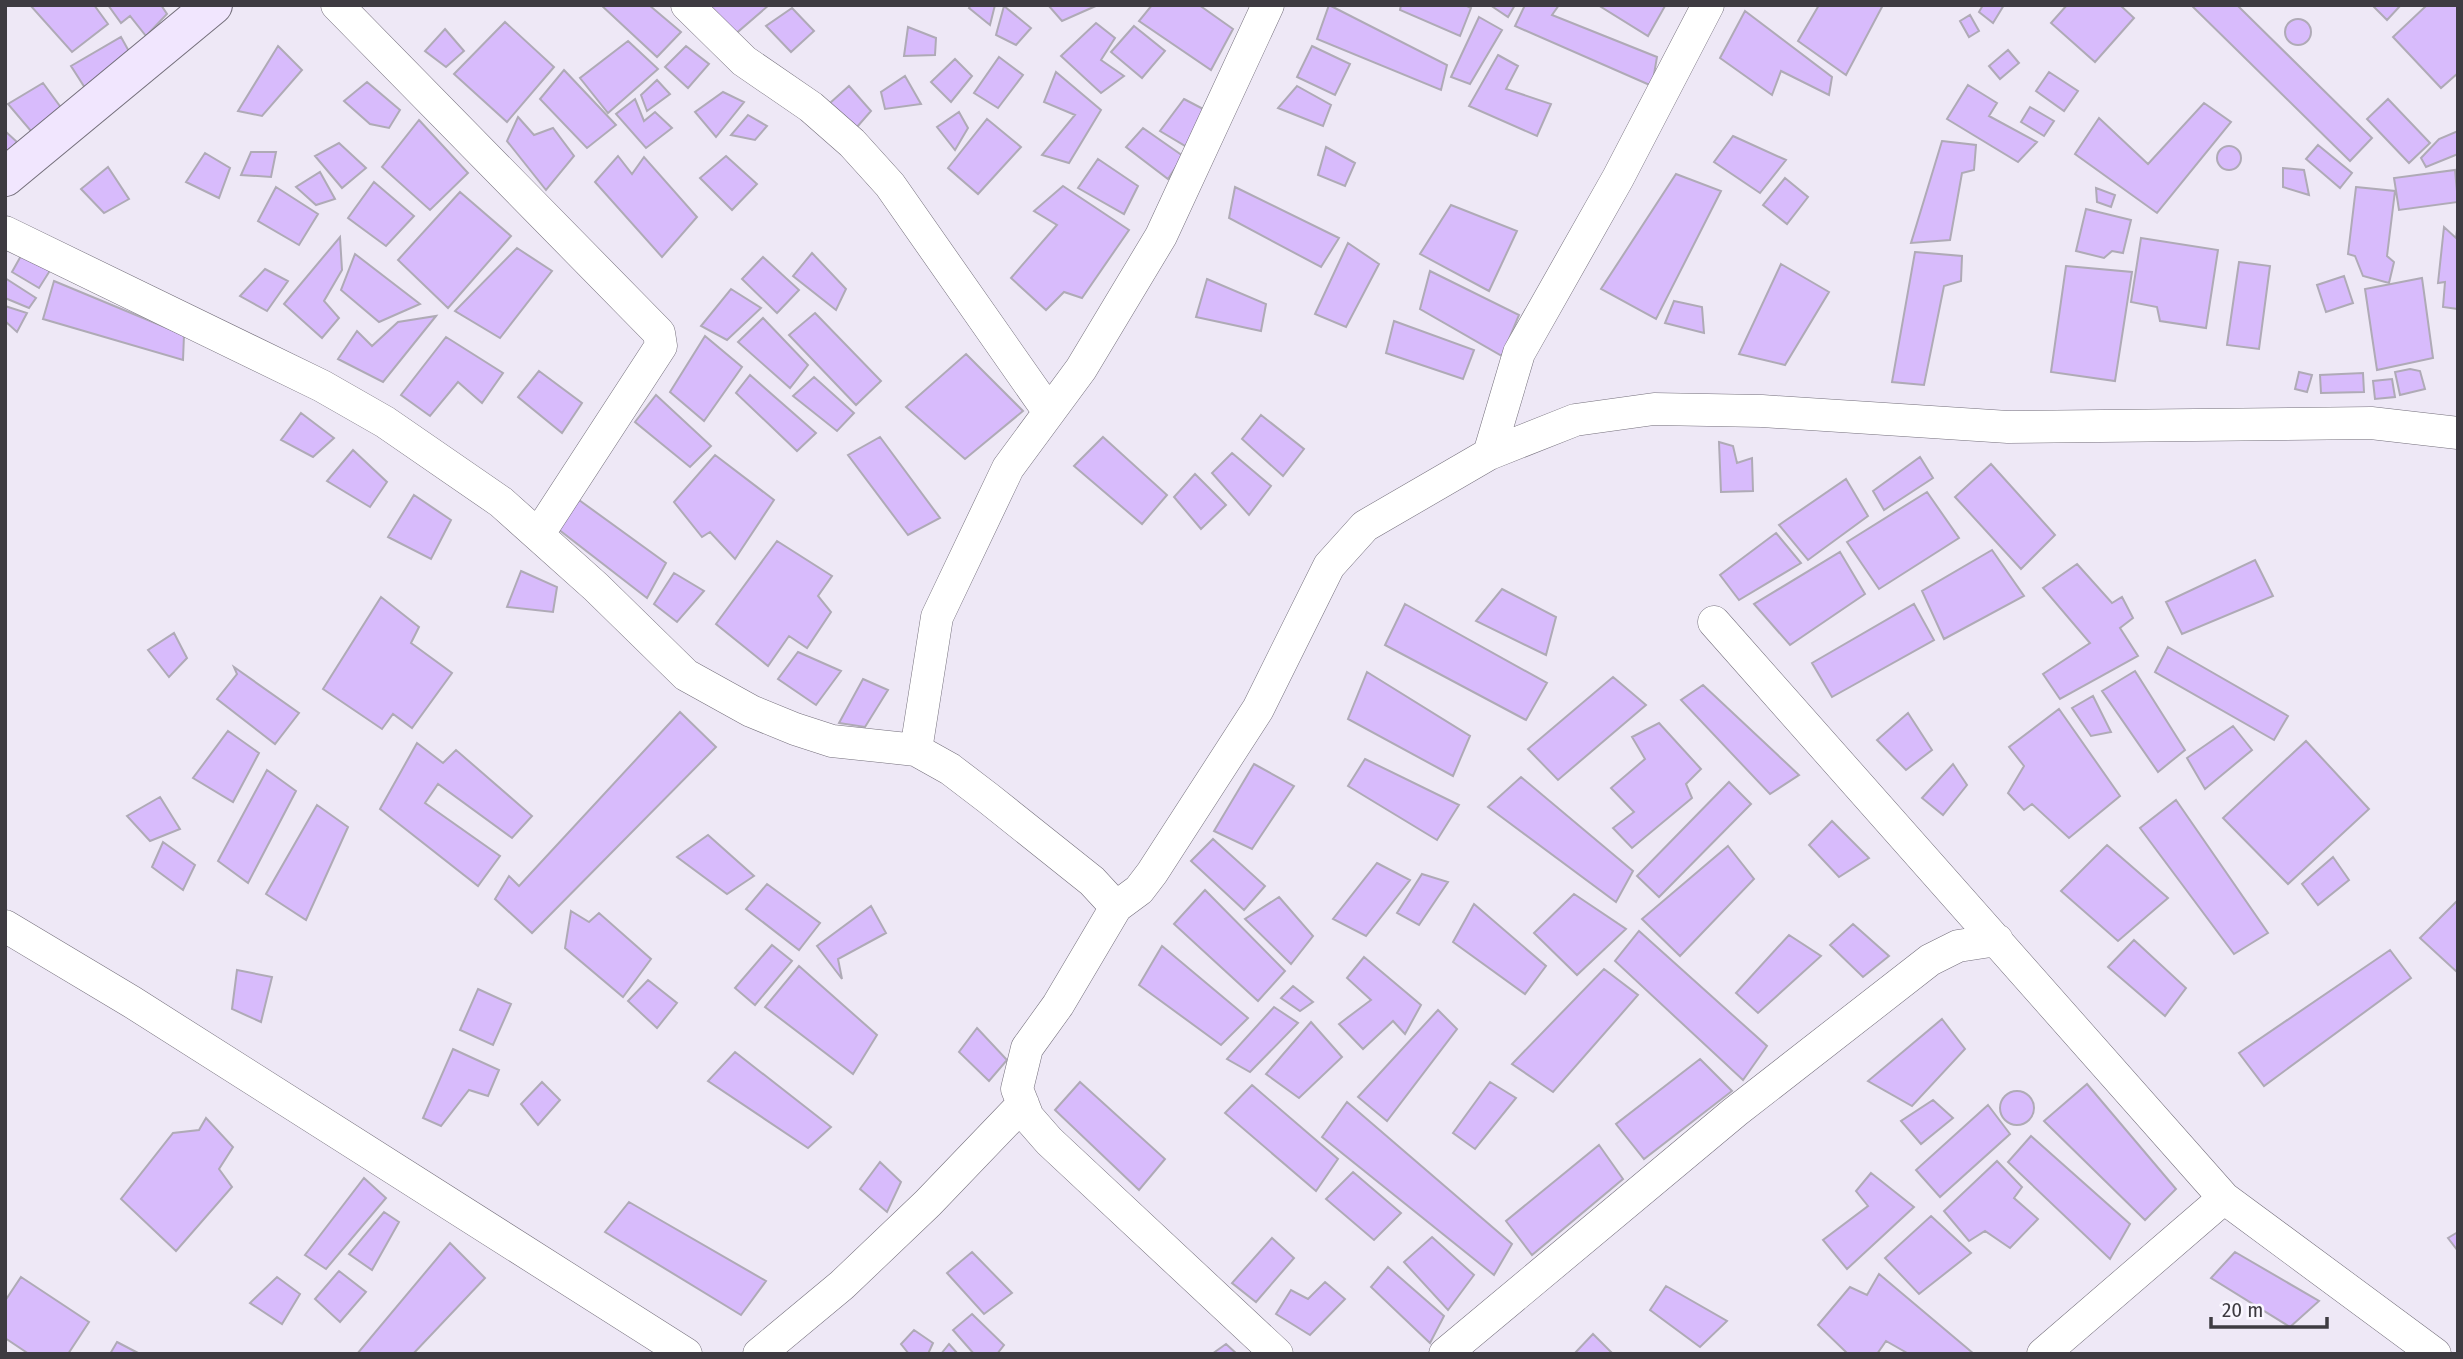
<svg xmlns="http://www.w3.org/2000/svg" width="2463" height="1359" viewBox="0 0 2463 1359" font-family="'Fira Sans Condensed',sans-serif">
	<rect width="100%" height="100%" fill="#eee8f6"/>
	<path fill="#d8bbfc" stroke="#afaab6" stroke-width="2" d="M30,5h64l14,19 -36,28z
		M108,5h53l6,9 -21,22 -16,-20 -9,7z
		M601,5h48l32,27 -24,25z
		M704,5h65l-36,31z
		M971,5h24l-5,20 -21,-17z
		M1048,5h50l-36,16z
		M1152,5h47l34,24 -22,41 -72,-49z
		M1329,5l118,60 -6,25 -124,-51z
		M1401,5h64l6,3 -11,28 -60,-26z
		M1490,5h25l-7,12z
		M1525,5h34l-7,10 105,42 -5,29 -137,-60z
		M1598,5h65l2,1 -17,30z
		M1819,5h64l-37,70 -48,-34z
		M1983,5h21l-11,18 -14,-11z
		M2067,5h53l14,13 -39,44 -44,-39z
		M2191,5h46l135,133 -22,23z
		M2372,5h29l-14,15z
		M2427,5h31v68l-17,15 -48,-51z
		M1004,6l27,22 -15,17 -20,-10z
		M792,8l22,23 -23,21 -25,-26z
		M1745,11l87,66 -3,18 -48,-24 -9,24 -52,-37z
		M1970,15l9,16 -10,6 -9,-16z
		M1479,17l23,13 -32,54 -19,-7z
		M2285 32a13 13 0 1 1 26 0a13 13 0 1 1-26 0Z
		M505,22l49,45 -47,55 -53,-48z
		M1096,23l19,15 -14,22 23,16 -23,17 -40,-37z
		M1134,26l31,25 -23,27 -31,-26z
		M908,27l28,11 -1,17 -31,1z
		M445,29l19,22 -18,16 -21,-16z
		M121,37l10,18 -44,36 -16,-25z
		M628,41l30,28 -50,44 -28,-35z
		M278,46l24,24 -40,46 -24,-5z
		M686,46l23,18 -21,24 -23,-21z
		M1312,46l38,18 -15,31 -38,-18z
		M2008,50l11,13 -19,16 -11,-13z
		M1498,55l20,11 -12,23 45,15 -14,32 -68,-30z
		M999,57l24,18 -25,33 -24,-15z
		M955,59l17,17 -21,26 -20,-20z
		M564,70l52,55 -29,23 -47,-49z
		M1056,72l45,38 -32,53 -27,-8 33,-40 -31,-13z
		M2049,72l29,19 -14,20 -28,-20z
		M905,76l16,28 -36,5 -4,-17z
		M657,80l13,14 -23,17 -6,-16z
		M367,82l33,28 -11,18 -19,-4 -26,-23z
		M43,83l19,26 -26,28 -28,-33z
		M1968,85l29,18 -8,13 48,26 -19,20 -71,-43z
		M849,86l22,25 -14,16 -27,-24z
		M1297,86l34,19 -8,21 -45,-18z
		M723,92l21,10 -28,35 -21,-25z
		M635,99l9,22 11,-9 17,16 -26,20 -30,-34z
		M1184,99l23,12 -20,36 -27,-16z
		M2388,99l42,44 -21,20 -42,-44z
		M2204,103l27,19 -74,91 -82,-59 24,-36 49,46z
		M2030,107l24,14 -10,15 -23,-14z
		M959,112l9,16 -13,22 -18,-23z
		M748,115l19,11 -12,14 -24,-5z
		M518,117l16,18 19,-7 21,28 -28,34 -39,-49z
		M987,119l34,28 -43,47 -30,-26z
		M419,120l49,53 -38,37 -48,-43z
		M1143,128l40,28 -15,23 -42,-32z
		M5,131l12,11 -12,12z
		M2458,131v23l-32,13 -5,-9 18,-19z
		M1733,136l53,24 -26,33 -46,-31z
		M1942,141l34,4 -2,25 -12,3 -12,67 -39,3z
		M339,143l27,25 -24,20 -27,-32z
		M2318,145l34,28 -12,15 -34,-29z
		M2217 158a12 12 0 1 1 24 0a12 12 0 1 1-24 0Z
		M1326,147l29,16 -10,23 -27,-11z
		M251,152h25l-5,25 -30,-2z
		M205,153l25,15 -11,30 -33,-16z
		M618,156l14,18 12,-17 53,60 -35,40 -67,-75z
		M726,156l31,28 -25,26 -32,-32z
		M1098,159l40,27 -14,28 -46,-26z
		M108,167l21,32 -25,14 -23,-24z
		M2283,168l21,2 5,25 -26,-8z
		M2455,170l3,32 -59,8 -5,-32z
		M320,172l15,27 -19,6 -20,-18z
		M1676,174l45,17 -65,128 -55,-30z
		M1785,178l23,19 -21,27 -24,-19z
		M374,182l40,34 -28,30 -38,-28z
		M1063,186l66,44 -47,68 -18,-6 -18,18 -35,-32 46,-53 -23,-14z
		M276,187l42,27 -19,31 -41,-24z
		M1235,187l104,51 -18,29 -92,-49z
		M2356,187l39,4 -8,65 7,6 -5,21 -26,-7 -8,-20 -7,-2z
		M2096,188l19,7 -4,12 -14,-5z
		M460,192l51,44 -63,72 -50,-48z
		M1451,205l66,26 -28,60 -69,-37z
		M2086,209l45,11 -8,33 -11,-2 -8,7 -28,-7z
		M2458,222v87l-15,-2 2,-25 -7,1 6,-56 12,11z
		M340,237l2,33 -18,31 15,17 -17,20 -38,-34z
		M2141,238l77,12 -12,78 -46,-7 -3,-14 -26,-5z
		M1348,243l31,21 -33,63 -31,-13z
		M517,248l35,23 -52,67 -45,-27z
		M1915,252l47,4 -1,25 -17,5 -20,99 -32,-3z
		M812,253l34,36 -10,21 -43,-34z
		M22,254l29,15 -12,19 -27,-16z
		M355,254l65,50 -41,18 -38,-32z
		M763,257l36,33 -22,23 -35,-34z
		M2239,262l31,4 -11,83 -32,-4z
		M1781,264l48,28 -44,73 -46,-11z
		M2066,266l66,6 -17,109 -64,-9z
		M265,269l23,12 -21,30 -27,-15z
		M1430,271l89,44 -17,41 -82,-47z
		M2344,276l9,27 -27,9 -9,-27z
		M5,278l31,20 -7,10 -24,-10z
		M2422,278l11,80 -56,12 -12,-81z
		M1207,279l59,25 -5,27 -65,-14z
		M54,281l130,54 -1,25 -140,-41z
		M731,289l30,19 -34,32 -26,-14z
		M1674,301l28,6 2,26 -39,-10z
		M5,306l22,7 -10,19 -12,-11z
		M815,313l66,68 -25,24 -67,-70z
		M436,316l-53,66 -45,-23 19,-28 15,15 26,-24z
		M763,318l45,47 -18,23 -52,-46z
		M1394,321l80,29 -11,29 -77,-26z
		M705,336l37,31 -38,54 -34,-29z
		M446,337l57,36 -21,30 -24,-21 -28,34 -29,-21z
		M966,354l57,57 -58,48 -59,-52z
		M2410,369l10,2 5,18 -25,6 -5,-23z
		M539,371l43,32 -20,30 -44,-36z
		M2299,372l13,3 -5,17 -12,-3z
		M2363,373l1,19 -43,1 -1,-18z
		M750,375l66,58 -19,18 -61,-58z
		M814,377l40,36 -17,18 -44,-35z
		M2392,379l3,18 -20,2 -2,-18z
		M656,395l55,51 -21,21 -55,-45z
		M301,413l33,25 -21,19 -32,-17z
		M1261,415l43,34 -21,27 -41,-37z
		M880,437l60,81 -32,17 -60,-80z
		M1103,437l64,58 -25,29 -68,-58z
		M1719,442l14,4 4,17 15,-5 1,33 -32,1z
		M353,450l34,32 -17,25 -43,-26z
		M1232,453l39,33 -22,29 -37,-42z
		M715,455l59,45 -39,59 -25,-27 -8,5 -28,-35z
		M1920,457l13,21 -49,32 -11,-19z
		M1991,464l64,71 -34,34 -66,-72z
		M1195,474l31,31 -25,24 -27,-32z
		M1846,479l22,37 -60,44 -29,-35z
		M1927,492l32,46 -80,51 -32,-47z
		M414,495l37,25 -20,39 -43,-22z
		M579,500l87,63 -19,35 -89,-69z
		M1776,533l25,30 -62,37 -19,-25z
		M777,541l55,35 -14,20 13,16 -24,36 -18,-12 -21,30 -52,-42z
		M1992,550l32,46 -80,43 -22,-48z
		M1840,552l25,42 -75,51 -36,-41z
		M2255,560l18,36 -91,38 -16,-32z
		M2077,564l35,39 10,-6 11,21 -13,10 18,28 -78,43 -17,-25 47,-31 -47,-55z
		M521,571l36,16 -4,25 -46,-5z
		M674,573l30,18 -27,31 -23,-18z
		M1502,589l54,28 -10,38 -70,-34z
		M381,597l38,30 -8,16 41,30 -40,55 -19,-14 -11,15 -59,-40z
		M1405,604l142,79 -21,37 -141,-75z
		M1914,604l20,36 -102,57 -20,-34z
		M174,633l13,25 -18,19 -21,-27z
		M2168,647l120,69 -14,24 -119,-68z
		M798,652l43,19 -25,34 -38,-26z
		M234,667l65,46 -24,31 -58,-45 20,-25z
		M2135,671l50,79 -27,22 -56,-81z
		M1367,672l103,64 -17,40 -105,-57z
		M1613,677l33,28 -88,75 -30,-31z
		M863,679l25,11 -23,37 -26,-4z
		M1703,685l96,90 -29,19 -89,-94z
		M2093,696l18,36 -20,4 -19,-28z
		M2059,709l61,87 -51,42 -37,-34 -8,6 -16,-17 16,-27 -15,-19z
		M680,712l36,35 -184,186 -37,-34 14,-23 10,10z
		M1908,713l24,37 -26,20 -29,-30z
		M1659,723l42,46 -15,15 6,14 -60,50 -19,-20 21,-16 -23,-24 34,-29 -13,-22z
		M2233,726l19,24 -47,39 -18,-31z
		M228,731l31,22 -26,49 -40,-24z
		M2306,741l63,68 -81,75 -65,-66z
		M417,743l26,20 13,-13 76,66 -20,22 -74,-54 -13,19 75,53 -22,30 -98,-77z
		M1365,759l94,46 -22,35 -89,-54z
		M1254,764l40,22 -42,63 -38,-18z
		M1953,764l14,21 -24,30 -21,-17z
		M267,770l29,21 -48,92 -30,-22z
		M1521,777l112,94 -17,31 -128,-95z
		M1729,782l22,22 -92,93 -22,-21z
		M160,797l20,32 -30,12 -23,-25z
		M2176,800l92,133 -34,21 -94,-126z
		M317,805l31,22 -42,93 -40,-26z
		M1832,821l37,37 -30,19 -30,-32z
		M708,835l46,41 -27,18 -50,-37z
		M1213,839l52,47 -21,24 -53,-49z
		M163,842l32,23 -12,25 -31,-23z
		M2107,845l61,53 -50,43 -57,-50z
		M1728,846l26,33 -74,77 -38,-37z
		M2333,857l16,23 -31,25 -16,-21z
		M1377,863l33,17 -44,56 -33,-17z
		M1422,874l26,8 -29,43 -22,-12z
		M767,884l53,39 -21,27 -53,-41z
		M1205,890l80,81 -27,30 -84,-77z
		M1574,894l52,35 -49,46 -43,-42z
		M1279,897l34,39 -22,28 -46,-45z
		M2458,900v73l-38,-35z
		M1474,904l72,62 -21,28 -72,-52z
		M871,906l15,27 -48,26 4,20 -25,-33z
		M571,911l18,11 10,-9 52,46 -28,38 -58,-49z
		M1853,924l36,32 -26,21 -33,-32z
		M1639,931l128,115 -24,34 -128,-119z
		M1789,935l32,21 -63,57 -22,-20z
		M2134,940l52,48 -21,28 -57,-49z
		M772,945l20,16 -37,44 -20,-17z
		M1162,946l86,72 -27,27 -82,-60z
		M2390,950l21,28 -147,108 -25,-33z
		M1364,957l57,48 -16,29 -12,-13 -30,28 -24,-25 32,-24 -24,-22z
		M799,966l78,69 -24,39 -88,-67z
		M1604,969l34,26 -85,97 -41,-28z
		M237,970l35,7 -11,45 -29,-13z
		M648,980l29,23 -20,25 -29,-27z
		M1293,986l20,16 -13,9 -19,-13z
		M478,989l33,15 -18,41 -33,-15z
		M1274,1007l24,16 -48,49 -23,-13z
		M1438,1010l19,19 -70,92 -29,-24z
		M1942,1019l23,30 -53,57 -44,-25z
		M1311,1022l31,35 -43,41 -33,-24z
		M977,1028l30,32 -18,21 -30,-29z
		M453,1049l46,21 -11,26 -19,-6 -28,36 -18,-8z
		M735,1052l96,75 -23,21 -100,-67z
		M1700,1059l32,32 -88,68 -28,-35z
		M542,1082l18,18 -22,25 -17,-21z
		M1080,1082l85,77 -26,31 -84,-80z
		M1490,1082l26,16 -41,51 -22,-16z
		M2087,1084l89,105 -31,31 -101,-99z
		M1252,1085l86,74 -22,32 -91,-78z
		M2000 1108a17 17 0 1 1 34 0a17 17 0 1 1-34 0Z
		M1933,1100l20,18 -32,26 -20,-23z
		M1347,1102l165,142 -18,31 -172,-138z
		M1988,1105l22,29 -70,63 -24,-27z
		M206,1118l27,29 -14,22 13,18 -56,64 -55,-52 52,-66 26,-3z
		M2031,1136l99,88 -20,35 -102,-97z
		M1599,1145l24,34 -91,76 -26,-34z
		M1997,1161l25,26 -8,11 24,21 -28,29 -25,-17 -16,10 -25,-30z
		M880,1162l21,20 -14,30 -27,-23z
		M1353,1172l48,41 -27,27 -48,-41z
		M1871,1173l43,34 -67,62 -24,-29 45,-34 -12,-15z
		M364,1178l22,20 -60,71 -21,-14z
		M629,1202l137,79 -25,34 -136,-83z
		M384,1212l15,10 -27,48 -23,-16z
		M1931,1216l40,37 -52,41 -34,-36z
		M2458,1232v19l-10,-13z
		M1432,1237l42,38 -26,35 -44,-48z
		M1272,1238l22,20 -38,44 -24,-19z
		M450,1243l35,35 -72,76h-56z
		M972,1252l40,41 -28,21 -37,-41z
		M2235,1252l84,49 -29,26 -79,-49z
		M1388,1267l56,49 -14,27 -59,-56z
		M339,1271l27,21 -26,30 -25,-23z
		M1879,1274l95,80h-65l-23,-13 -9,13h-29l-30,-29 32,-38 17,8z
		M21,1277l68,45 -21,32h-39l-24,-16v-37z
		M277,1277l23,17 -18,30 -32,-21z
		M1325,1282l20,17 -35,36 -34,-21 15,-24 17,9z
		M1666,1286l61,35 -27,26 -50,-37z
		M972,1314l32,31 -7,9h-23l-21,-24z
		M914,1330l19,13 -5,11h-19l-8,-10z
		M1593,1334l20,20h-39z
		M117,1342l23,12h-30z
		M949,1344l9,10h-17z
		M1226,1344l11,10h-25z"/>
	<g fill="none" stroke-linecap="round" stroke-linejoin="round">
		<g stroke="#746f7b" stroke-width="33">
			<path id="street" d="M337,5l322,328 2,13 -123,189
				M687,5l57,56 67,46 41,36 38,42 159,227
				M5,232l317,154 63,36 116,80 95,85 90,88 65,36 44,18 37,12 84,9 34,19 38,29 104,83 24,26 23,-17 13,-17 106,-164 71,-143 36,-40 124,-72 86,-34 79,-11 108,2 246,16 363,-4 87,10
				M1489,454l30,-101 99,-175 90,-173
				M1714,622l510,576 211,156
				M916,750l21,-133 71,-149 73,-99 80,-133 107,-231
				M1116,907l-58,98 -31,43 -10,41 11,28 21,24 228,213
				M5,926l127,76 554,352
				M759,1354l83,-69 86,-82 95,-99
				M1445,1354l290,-242 195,-152 28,-14 39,-6
				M2043,1354l181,-156"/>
		</g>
		<g stroke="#746f7b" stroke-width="40">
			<path id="secondary" d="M5,177l208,-172"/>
		</g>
		<use href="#street" stroke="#fff" stroke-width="32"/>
		<use href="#secondary" stroke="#f1e6fe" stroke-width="38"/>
	</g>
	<rect width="2463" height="1359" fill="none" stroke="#3e3b41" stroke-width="14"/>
	<path d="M2211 1317v10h116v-10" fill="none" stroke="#3e3b41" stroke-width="3.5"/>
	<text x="2222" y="1317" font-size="21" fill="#3e3b41" stroke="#faf7ff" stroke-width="5" paint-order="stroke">20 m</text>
</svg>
